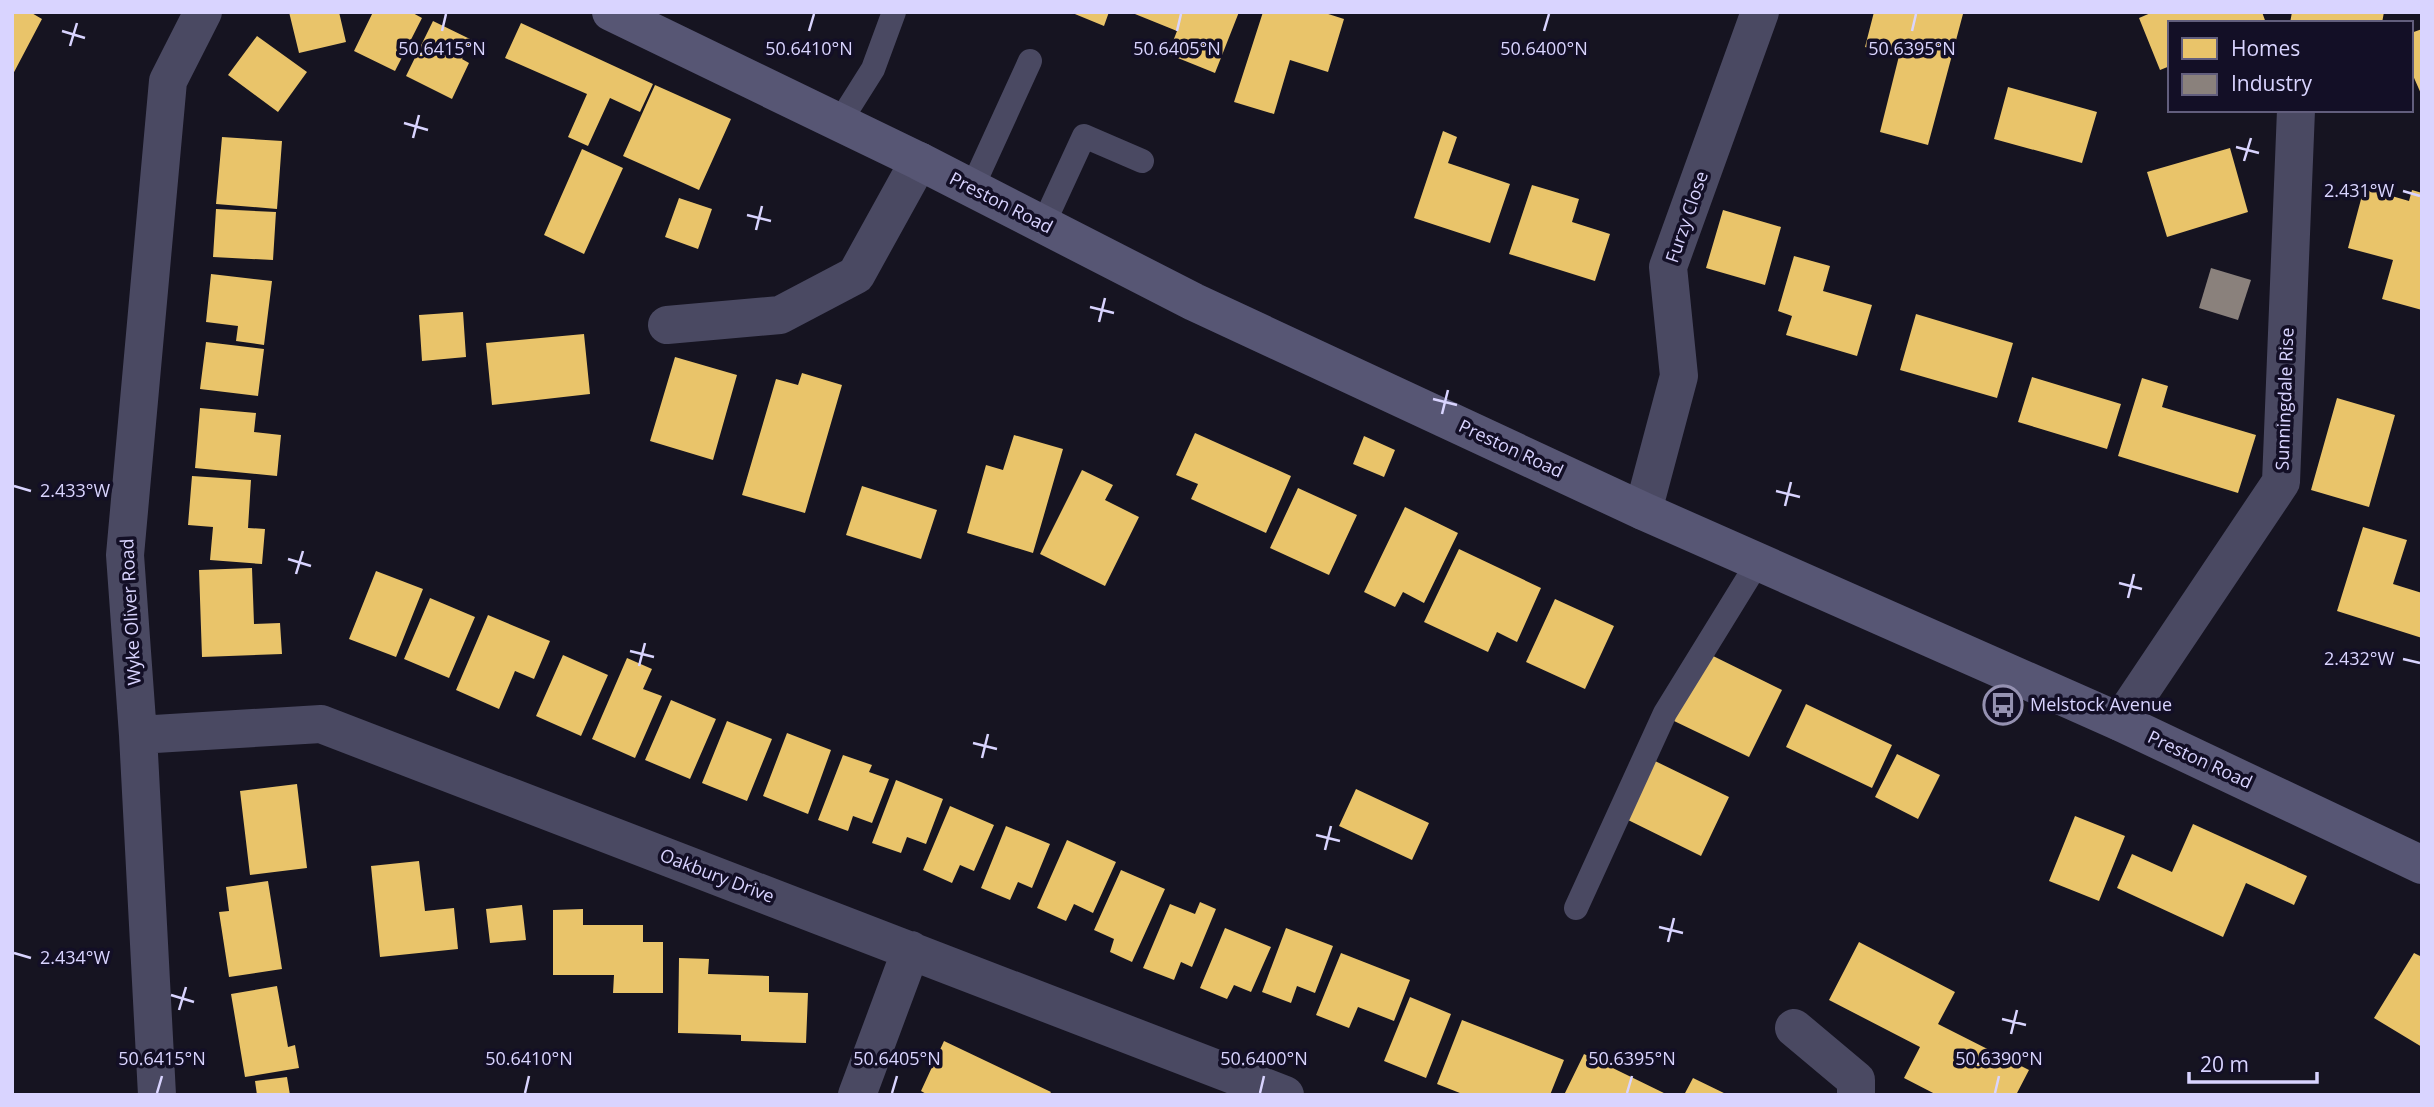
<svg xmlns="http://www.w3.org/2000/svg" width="2434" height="1107" viewBox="0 0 2434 1107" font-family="'Open Sans',sans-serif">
	<rect width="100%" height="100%" fill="#161421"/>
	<path fill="#e9c46a" d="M12,12h18l12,7 -30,57z
		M289,12h50l7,30 -47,11z
		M373,12h38l11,6 -27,53 -41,-20z
		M1070,12h39l-5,14z
		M1130,12h109l-24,61 -47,-19 9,-23z
		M1263,12h59l22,7 -16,53 -38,-12 -16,54 -40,-12z
		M1874,12h80l9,2 -35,131 -48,-13 19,-76 -34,-9z
		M2153,12h109l4,11h-96v43l-10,4 -21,-52z
		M2292,12h92l-2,11h-92z
		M433,21l39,19 -10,19 7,4 -17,36 -46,-23z
		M521,23l132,61 -13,28 -30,-14 -22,48 -20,-9 19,-43 -82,-36z
		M2422,29v67l-11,-25v-38z
		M257,36l50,36 -29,40 -50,-37z
		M655,85l76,34 -32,71 -76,-34z
		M2008,87l89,25 -15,51 -88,-24z
		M1443,131l14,6 -9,26 62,21 -20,59 -76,-25z
		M222,137l60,4 -5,68 -61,-5z
		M2230,148l18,64 -81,25 -20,-65z
		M582,149l41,19 -39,86 -40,-19z
		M1532,185l47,14 -7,23 38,12 -15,47 -86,-27z
		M2364,188l45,13 3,-11 10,3v117l-40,-11 11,-39 -45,-12z
		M679,198l33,11 -14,40 -33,-12z
		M216,209l60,3 -3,48 -60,-3z
		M1723,210l58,17 -16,58 -59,-17z
		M1794,256l36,10 -7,25 49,14 -15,51 -71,-21 6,-19 -14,-5z
		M211,274l61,7 -8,64 -28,-4 2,-15 -32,-4z
		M463,312l3,45 -44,4 -3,-46z
		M1916,314l97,29 -16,55 -97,-28z
		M584,334l6,60 -98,11 -6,-62z
		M206,342l58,7 -6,47 -58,-7z
		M675,357l62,18 -24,85 -63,-19z
		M802,373l40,12 -37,128 -63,-18 34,-116 22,6z
		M2032,377l89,27 -14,45 -89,-27z
		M2142,378l26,8 -6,21 94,28 -18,58 -120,-37z
		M2337,398l58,17 -26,92 -58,-17z
		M200,408l56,5 -2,19 27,3 -4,41 -82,-8z
		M1195,433l96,43 -25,57 -75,-34 7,-15 -22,-9z
		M1014,435l49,14 -30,104 -66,-20 19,-68 17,5z
		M1364,436l31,14 -11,27 -31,-13z
		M1082,470l31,15 -8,15 34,17 -34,69 -65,-32z
		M192,476l59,4 -3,48 17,1 -3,35 -52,-4 3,-33 -25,-2z
		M862,486l75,24 -16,49 -75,-24z
		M1298,488l59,27 -28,60 -59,-27z
		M1405,507l53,26 -34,70 -21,-11 -8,15 -31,-15z
		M2363,527l44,13 -14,44 29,9v45l-85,-27z
		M1459,549l82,39 -24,54 -20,-10 -9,20 -64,-30z
		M252,568l2,56 26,-1 2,31 -80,3 -3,-87z
		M376,571l47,18 -27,68 -47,-18z
		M430,598l45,19 -26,61 -45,-19z
		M1555,599l59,27 -29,63 -59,-27z
		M488,615l62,26 -16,38 -19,-8 -16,38 -43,-19z
		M1705,652l77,38 -33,67 -77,-37z
		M563,655l45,20 -27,61 -45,-20z
		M627,658l25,11 -9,20 19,7 -27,62 -43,-19z
		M671,700l45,19 -26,60 -45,-19z
		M1806,704l86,41 -20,43 -86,-41z
		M727,721l45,18 -25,62 -45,-18z
		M787,733l44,17 -23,64 -45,-18z
		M1897,754l43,21 -22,44 -43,-22z
		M843,755l29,10 -3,7 20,7 -17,44 -19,-7 -5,15 -30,-11z
		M1653,760l76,37 -28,59 -77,-38z
		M896,780l47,19 -17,45 -19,-7 -6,16 -29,-10z
		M297,784l10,84 -57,7 -10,-84z
		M1356,789l73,34 -17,37 -73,-34z
		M950,806l44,19 -20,46 -14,-6 -8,18 -29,-13z
		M2075,816l50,20 -26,65 -50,-20z
		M2193,824l114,52 -13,29 -48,-22 -23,54 -106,-49 15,-34 40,18z
		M1006,826l44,18 -18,44 -14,-6 -8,18 -29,-12z
		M1067,840l49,22 -23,51 -19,-9 -8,17 -29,-13z
		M419,861l6,50 29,-3 4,41 -78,8 -9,-91z
		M1121,870l44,19 -33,73 -22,-10 4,-13 -20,-9z
		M268,881l14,88 -53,8 -10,-65 10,-1 -3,-24z
		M1200,902l16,7 -24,58 -11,-5 -7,18 -31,-12 27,-64 25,10z
		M522,905l4,35 -36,3 -4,-34z
		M583,909v16h60v17h20v51h-50l1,-18h-61v-65z
		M1225,928l46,19 -20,45 -17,-7 -7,14 -27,-11z
		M1286,928l47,18 -18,47 -18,-7 -6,17 -29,-11z
		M1859,942l96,50 -17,32 91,46 -13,25h-79l-33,-17 16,-31 -91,-47z
		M1341,953l69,27 -16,41 -36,-14 -9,21 -33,-13z
		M2414,953l8,4v90l-48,-29z
		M679,958l30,1 -1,15 61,2v16l39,1 -2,50 -65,-2v-6l-63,-2z
		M277,986l11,61 7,-2 4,23 -54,9 -14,-83z
		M1410,997l41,17 -25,64 -42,-17z
		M1462,1020l102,40 -14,35h-85l-28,-11z
		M944,1041l107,51 -2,3h-121l-7,-4z
		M1584,1054l84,41h-104z
		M287,1077l3,18h-33l-2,-14z
		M1693,1078l35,17h-44z"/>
	<path fill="#8a817c" d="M2211,268l40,12 -13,40 -39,-12z"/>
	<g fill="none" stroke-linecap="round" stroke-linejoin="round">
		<path stroke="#4a4962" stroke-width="24" d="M839,123l34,-54 21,-57
			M972,188l58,-127
			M1043,225l41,-89 58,25
			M1576,908l89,-195 93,-151"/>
		<path stroke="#4a4962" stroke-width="38" d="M667,325l113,-10 76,-40 63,-114
			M1643,511l36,-135 -11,-109 92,-255
			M2120,722l161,-240 15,-372
			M138,735l183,-11 964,371
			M1794,1028l62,52v15
			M157,1095l-19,-360 -13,-180 43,-474 35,-69
			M857,1095l54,-145"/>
		<path stroke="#575674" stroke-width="38" d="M611,12l308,149 275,141 449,209 477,211 302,143"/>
	</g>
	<path fill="none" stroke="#d9d4ff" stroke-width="2.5" d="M62,31l23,7M442,31l4,-17M809,31l5,-17M1177,31l4,-17M1544,31l5,-17M1912,31l4,-17M70,46l7,-23M404,123l24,7M413,138l6,-23M2236,147l23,6M2244,161l7,-23M2403,191l17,5M747,215l24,6M756,230l6,-24M1090,307l24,6M1099,322l6,-24M1433,399l24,6M1442,414l6,-24M14,486l17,5M1776,491l24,6M1785,506l6,-24M288,559l23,7M296,574l7,-23M2119,583l23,6M2128,598l6,-24M630,651l24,6M2403,659l17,4M639,666l6,-23M973,743l24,6M982,758l6,-24M1316,835l24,6M1325,850l6,-24M1659,927l24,6M1668,942l6,-24M14,953l17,5M171,995l23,7M179,1010l7,-23M2002,1019l24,6M2011,1034l6,-24M157,1093l5,-17M525,1093l4,-17M892,1093l5,-17M1260,1093l4,-17M1627,1093l5,-17M1995,1093l4,-17"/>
	<defs>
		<g id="bus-ring" transform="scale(2.0125)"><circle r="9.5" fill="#130f26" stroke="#9591b1" stroke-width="1.5"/><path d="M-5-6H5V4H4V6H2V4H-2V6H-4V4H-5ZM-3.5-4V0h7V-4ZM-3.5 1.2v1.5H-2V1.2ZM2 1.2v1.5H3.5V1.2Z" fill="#9591b1"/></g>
	</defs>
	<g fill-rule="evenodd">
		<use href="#bus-ring" x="2003" y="705"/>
	</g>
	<g text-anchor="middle" stroke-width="7" stroke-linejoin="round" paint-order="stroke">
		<g font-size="18" fill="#d9d4ff" stroke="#130f26">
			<text transform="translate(1001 203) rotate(27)" y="6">Preston Road</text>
			<text transform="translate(1687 217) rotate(-71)" y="6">Furzy Close</text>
			<text transform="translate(2285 399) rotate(-88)" y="6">Sunningdale Rise</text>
			<text transform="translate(1511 449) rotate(25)" y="6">Preston Road</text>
			<text transform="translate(131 612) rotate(-93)" y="6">Wyke Oliver Road</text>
			<text transform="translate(2200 760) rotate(25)" y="6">Preston Road</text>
			<text transform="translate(717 876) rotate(21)" y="6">Oakbury Drive</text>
		</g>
		<g font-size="18" fill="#d9d4ff" stroke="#130f26" text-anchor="start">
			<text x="2030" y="711">Melstock Avenue</text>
		</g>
	</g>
	<g font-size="18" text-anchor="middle" fill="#d9d4ff" stroke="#130f26" stroke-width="7" stroke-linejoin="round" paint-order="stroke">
		<text x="1912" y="55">50.6395°N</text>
		<text x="442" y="55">50.6415°N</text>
		<text x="809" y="55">50.6410°N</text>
		<text x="1177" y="55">50.6405°N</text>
		<text x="1544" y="55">50.6400°N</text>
		<text x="2359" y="197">2.431°W</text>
		<text x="75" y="497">2.433°W</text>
		<text x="2359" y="665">2.432°W</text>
		<text x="75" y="964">2.434°W</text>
		<text x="162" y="1065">50.6415°N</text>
		<text x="529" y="1065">50.6410°N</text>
		<text x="897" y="1065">50.6405°N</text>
		<text x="1264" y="1065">50.6400°N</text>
		<text x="1632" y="1065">50.6395°N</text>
		<text x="1999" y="1065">50.6390°N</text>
	</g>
	<rect width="2434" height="1107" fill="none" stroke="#d9d4ff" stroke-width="28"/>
	<rect x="2168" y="21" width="245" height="91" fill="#130f26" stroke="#625e7d" stroke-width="2"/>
	<rect x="2182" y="38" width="35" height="21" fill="#e9c46a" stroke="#625e7d" stroke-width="2"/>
	<text x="2231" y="56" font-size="21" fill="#d9d4ff">Homes</text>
	<rect x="2182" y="74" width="35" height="21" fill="#8a817c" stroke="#625e7d" stroke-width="2"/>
	<text x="2231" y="91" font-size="21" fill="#d9d4ff">Industry</text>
	<path d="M2189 1072v10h128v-10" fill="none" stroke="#d9d4ff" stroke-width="3.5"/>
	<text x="2200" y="1072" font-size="21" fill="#d9d4ff" stroke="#130f26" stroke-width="5" paint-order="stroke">20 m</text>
</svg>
